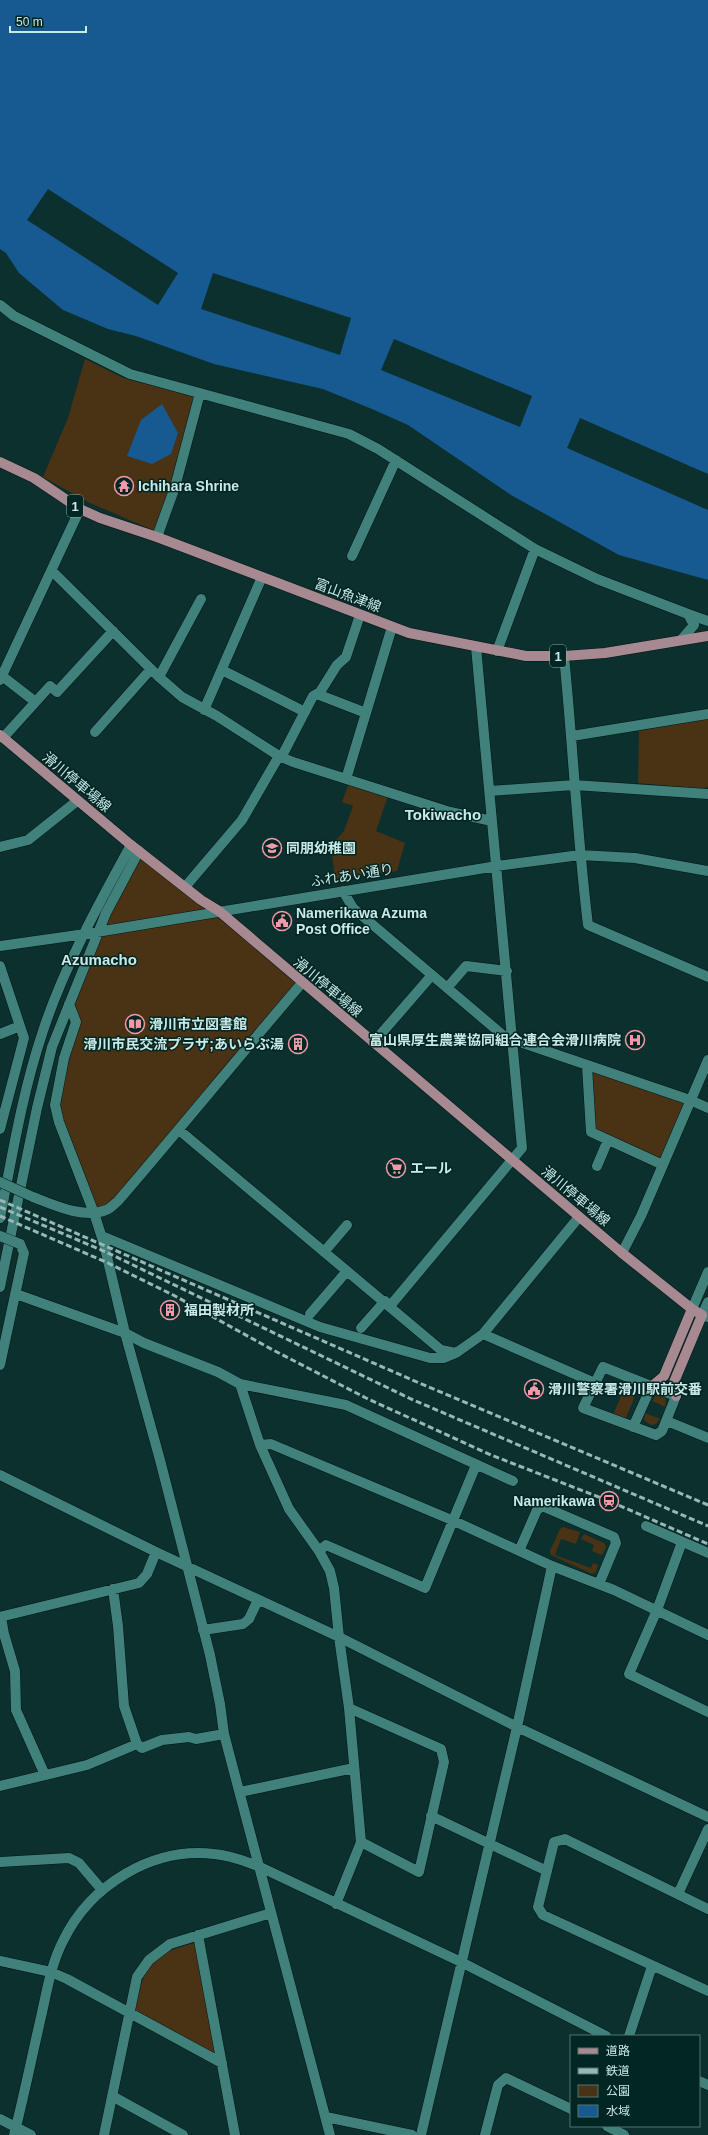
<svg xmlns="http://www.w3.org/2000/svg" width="708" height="2135" viewBox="0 0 708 2135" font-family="Helvetica,'Noto Sans JP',sans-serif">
	<rect width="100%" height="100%" fill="#0c302d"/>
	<path fill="#4a3215" d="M85,359l38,19 72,19 -24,90 -16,44 -67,-29 -45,-25 25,-59z
		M708,718v68l-4,3 -66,-6 1,-52z
		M349,783l39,13 -12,35 29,12 -8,28 -62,8 -3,-25 4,-14 8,-9 9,-25 -11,-4z
		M139,851l163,132 -184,218 -24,12 -35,-91 5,-64 12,-36 -7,-18z
		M587,1066l103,34 -26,63 -71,-31z
		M627,1382l8,5 2,4 -11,27 -13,-3z
		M656,1395l10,3 -1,9 -13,-6z
		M645,1413l15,6 -4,5 -5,1 -7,-5z
		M563,1527l17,5 -4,12 -15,-5 -6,16 36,13 2,-5 5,2 -2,7 -4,2 -41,-19 -1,-4 10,-22z
		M584,1534l20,9 2,4 -4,8 -10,-4 2,-6 -13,-6z
		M195,1943l20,111 -80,-44c9,-43 15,-56 60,-67z"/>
	<path fill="#175a92" d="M0,0h708v580l-89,-25 -108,-60 -103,-70 -36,-16 -49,-20 -109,-25 -78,-28 -28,-7 -45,-19 -44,-37 -13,-20 -6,-4z
		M162,404l16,29 -7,21 -19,10 -25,-8 14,-36z"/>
	<path fill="#0c302d" d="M48,189l130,84 -20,32 -131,-85z
		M213,273l138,45 -11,37 -139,-46z
		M394,339l138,57 -12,31 -139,-57z
		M580,418l128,56v36l-141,-62z"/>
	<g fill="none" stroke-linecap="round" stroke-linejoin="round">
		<g stroke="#031614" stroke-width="11">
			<path id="minor" d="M0,305l14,11 116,58 219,60 29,15 157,100 62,30 91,35
				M157,537l18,-50 25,-94
				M352,556l44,-96
				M52,571l107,106 23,20 35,19 62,40 14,6 157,50 42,9
				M681,640l13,-15 -6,-11 20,7
				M497,651l38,-102
				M564,656c9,90 13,180 24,269l120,52
				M222,670l83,42
				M2,676l31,24
				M159,677l42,-78
				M0,680l80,-171
				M317,694l49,19
				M204,710l58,-133
				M95,732l56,-63
				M572,736l136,-22
				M3,738l47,-52 7,6 56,-61
				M346,779l46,-152
				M490,791l84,-6 134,9
				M0,847l28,-7 49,-39
				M185,887l57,-67 37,-64 4,-2 30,-58 7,-4 17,-27 9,-8 14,-42
				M343,891l10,17 152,129 185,63 18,8
				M0,946l85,-12 412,-68 83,-11 55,3 73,13
				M0,966l24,72 -24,91
				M447,988l19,-22 41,5
				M69,1004l7,18 -12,36 -9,47 4,17 35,91 10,31 21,89 35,127 50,195 10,49 4,30 106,401
				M0,1034l20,-8
				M373,1043l59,-68
				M587,1066l4,66 72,33
				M179,1130l262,220 15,3 27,-19 96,-117
				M597,1166l11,-26
				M33,1197c21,8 50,22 73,13 4,-1 8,-6 12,-9 62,-72 122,-146 184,-218
				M0,1218c12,-61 22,-124 42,-184 20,-63 57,-131 89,-189
				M102,1236l218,91 110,31h14l12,-5
				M324,1252l23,-27
				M622,1253l19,-37 67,-156
				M0,1287l37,-179 15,-61 54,-134 33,-62
				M16,1294l109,39 19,10 74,29 22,12 106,21 167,76
				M708,1302l-6,13 6,2
				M390,1306l132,-158 -46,-501
				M692,1309l16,-37
				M310,1314l37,-43
				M361,1328l24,-27
				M483,1334l112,49
				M0,1365l24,-112 -4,-9
				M603,1367l73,29 -14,35 -6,4 -73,-27z
				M240,1384l20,61 29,64 30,42 11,20 4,17 5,49 10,71 12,134 -25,62
				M667,1421l41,17
				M633,1427l18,-40
				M260,1445l11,-1 183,77 98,45 62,24 94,45
				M0,1475l156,77 183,85 178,90 191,90
				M646,1526l62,27
				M682,1542l-25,68 -28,64 79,38
				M319,1551l7,-6 99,43 51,-123
				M519,1551l18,-41 5,-4 72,31 2,6 -17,41
				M113,1589l5,37 6,80 13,38 5,4 20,-8 27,-3 7,2 28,-5
				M0,1617l139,-34 8,-9 9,-22
				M1,1617l3,17 11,37 1,39 29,65
				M203,1630l40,-6 6,-5 9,-19
				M349,1708l92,41 3,13 -25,110 -58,-30
				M0,1786l87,-21 50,-21
				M240,1792l114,-24
				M431,1816l116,55
				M0,1862l69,-4 10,5 23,27
				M678,1894l30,-65
				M708,1909l-143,-70 -11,3 -16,65 5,8 165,76
				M198,1935l37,200
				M0,1961l51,11 16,7 155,84
				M629,2036l23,-70
				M699,2081l9,4
				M112,2096l71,39
				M326,2117l86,18
				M0,2119l31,16
				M607,2126l17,9
				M14,2135c10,-39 18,-79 27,-118 6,-26 10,-53 22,-76 27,-56 89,-94 151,-87 16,1 30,7 44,12l203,96 145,74
				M104,2135l33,-158 12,-17 21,-16 101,-31
				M421,2135l96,-408 35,-161
				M485,2135l13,-50 8,-7 65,31"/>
		</g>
		<g stroke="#031614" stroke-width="11">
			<path id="major" d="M0,462l34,16 46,31 20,9 57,19 252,96 117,23h38l41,-3 103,-17
				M0,735l131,110 70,55 18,11 403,342 70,56 10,6 -28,67 2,14
				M651,1387l13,-11 28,-67"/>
		</g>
		<use href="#minor" stroke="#40817c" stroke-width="10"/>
		<use href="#major" stroke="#a78991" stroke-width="10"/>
		<path stroke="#97b8b5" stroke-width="3" stroke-dasharray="6 3" stroke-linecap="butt" d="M0,1200l417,182 291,123
			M0,1207l106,45 305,147 297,127
			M0,1216l108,47 67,33 98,54 93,48 125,57 118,46 99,43"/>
		<g stroke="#031614" stroke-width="11" stroke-linecap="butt">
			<path id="minor-bridge" d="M0,1182l33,15
				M0,1236l20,8"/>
		</g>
		<use href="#minor-bridge" stroke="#40817c" stroke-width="10"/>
	</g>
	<defs>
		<g id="temple-ring" transform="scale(1)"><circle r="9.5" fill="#022623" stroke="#f39aa9" stroke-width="1.5"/><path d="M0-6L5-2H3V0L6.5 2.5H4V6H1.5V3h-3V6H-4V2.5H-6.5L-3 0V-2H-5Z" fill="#f39aa9"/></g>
		<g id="school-ring" transform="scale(1)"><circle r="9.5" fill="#022623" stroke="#f39aa9" stroke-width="1.5"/><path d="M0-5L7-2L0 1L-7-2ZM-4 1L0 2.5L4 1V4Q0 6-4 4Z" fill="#f39aa9"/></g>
		<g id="civic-ring" transform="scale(1)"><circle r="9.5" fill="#022623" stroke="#f39aa9" stroke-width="1.5"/><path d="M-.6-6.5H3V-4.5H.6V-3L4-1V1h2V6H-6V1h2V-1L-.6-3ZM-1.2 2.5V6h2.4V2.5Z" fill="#f39aa9"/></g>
		<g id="library-ring" transform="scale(1)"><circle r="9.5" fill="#022623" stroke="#f39aa9" stroke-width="1.5"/><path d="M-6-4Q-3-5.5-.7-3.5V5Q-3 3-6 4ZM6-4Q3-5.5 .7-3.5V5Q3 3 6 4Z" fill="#f39aa9"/></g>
		<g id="hospital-ring" transform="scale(1)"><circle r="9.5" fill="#022623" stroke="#f39aa9" stroke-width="1.5"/><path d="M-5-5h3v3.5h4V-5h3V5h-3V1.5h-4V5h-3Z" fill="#f39aa9"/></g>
		<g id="building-ring" transform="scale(1)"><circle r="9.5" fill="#022623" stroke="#f39aa9" stroke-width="1.5"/><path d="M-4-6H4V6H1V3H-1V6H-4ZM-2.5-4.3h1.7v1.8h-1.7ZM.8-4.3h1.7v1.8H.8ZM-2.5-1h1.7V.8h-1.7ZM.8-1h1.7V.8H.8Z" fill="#f39aa9"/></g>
		<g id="supermarket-ring" transform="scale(1)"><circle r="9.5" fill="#022623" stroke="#f39aa9" stroke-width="1.5"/><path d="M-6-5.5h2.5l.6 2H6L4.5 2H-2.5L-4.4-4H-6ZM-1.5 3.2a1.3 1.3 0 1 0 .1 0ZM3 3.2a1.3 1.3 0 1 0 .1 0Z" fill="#f39aa9"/></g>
		<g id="station-ring" transform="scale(1)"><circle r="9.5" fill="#022623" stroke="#f39aa9" stroke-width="1.5"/><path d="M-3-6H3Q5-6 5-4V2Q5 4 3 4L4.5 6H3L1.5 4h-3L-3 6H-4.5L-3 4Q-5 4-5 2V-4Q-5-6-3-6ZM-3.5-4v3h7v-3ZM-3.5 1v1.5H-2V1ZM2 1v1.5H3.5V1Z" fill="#f39aa9"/></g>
	</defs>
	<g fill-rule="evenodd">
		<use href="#temple-ring" x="124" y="486"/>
		<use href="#school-ring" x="272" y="848"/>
		<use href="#civic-ring" x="282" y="921"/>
		<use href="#library-ring" x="135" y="1024"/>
		<use href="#hospital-ring" x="635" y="1040"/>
		<use href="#building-ring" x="298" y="1044"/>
		<use href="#supermarket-ring" x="396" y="1168"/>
		<use href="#building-ring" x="170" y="1310"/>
		<use href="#civic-ring" x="534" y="1389"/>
		<use href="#station-ring" x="609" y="1501"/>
	</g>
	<g text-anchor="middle" stroke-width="3" stroke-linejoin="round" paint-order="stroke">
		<g fill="#022623" stroke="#8eafac" stroke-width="1">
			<rect x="67" y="495" width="16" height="22" rx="3"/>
			<rect x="550" y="645" width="16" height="22" rx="3"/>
		</g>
		<g font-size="13" font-weight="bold" fill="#caeae7">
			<text x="75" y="511">1</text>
			<text x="558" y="661">1</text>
		</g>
		<g font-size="14" font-weight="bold" fill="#caeae7" stroke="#022623" text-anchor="start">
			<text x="138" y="491">Ichihara Shrine</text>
			<text x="286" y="853">同朋幼稚園</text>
			<text x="296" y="918">Namerikawa Azuma<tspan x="296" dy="16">Post Office</tspan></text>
			<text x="149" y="1029">滑川市立図書館</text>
			<text x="621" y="1045" text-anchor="end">富山県厚生農業協同組合連合会滑川病院</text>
			<text x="284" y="1049" text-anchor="end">滑川市民交流プラザ;あいらぶ湯</text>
			<text x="410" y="1173">エール</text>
			<text x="184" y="1315">福田製材所</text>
			<text x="548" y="1394">滑川警察署滑川駅前交番</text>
			<text x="595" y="1506" text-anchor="end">Namerikawa</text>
		</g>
		<g font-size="14" fill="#caeae7" stroke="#022623">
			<text transform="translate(348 595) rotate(21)" y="5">富山魚津線</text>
			<text transform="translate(77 782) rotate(40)" y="5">滑川停車場線</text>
			<text transform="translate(352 875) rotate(-9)" y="5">ふれあい通り</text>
			<text transform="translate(328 987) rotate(40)" y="5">滑川停車場線</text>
			<text transform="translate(576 1196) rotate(40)" y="5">滑川停車場線</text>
		</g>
		<g font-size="15" font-weight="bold" fill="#caeae7" stroke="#022623">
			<text x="443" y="820">Tokiwacho</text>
			<text x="99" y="965">Azumacho</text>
		</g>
	</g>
	<rect x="570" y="2035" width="130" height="92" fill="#022623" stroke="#527471"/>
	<rect x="578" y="2048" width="20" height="6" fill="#a78991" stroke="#527471"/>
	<text x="606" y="2055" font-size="12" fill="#caeae7">道路</text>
	<rect x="578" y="2068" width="20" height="6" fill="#97b8b5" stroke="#527471"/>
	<text x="606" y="2075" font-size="12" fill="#caeae7">鉄道</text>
	<rect x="578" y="2085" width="20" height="12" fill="#4a3215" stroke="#527471"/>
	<text x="606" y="2095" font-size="12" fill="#caeae7">公園</text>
	<rect x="578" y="2105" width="20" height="12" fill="#175a92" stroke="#527471"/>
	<text x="606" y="2115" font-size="12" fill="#caeae7">水域</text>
	<path d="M10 26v6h76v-6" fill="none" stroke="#caeae7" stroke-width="2"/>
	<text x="16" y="26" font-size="12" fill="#caeae7" stroke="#022623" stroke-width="3" paint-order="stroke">50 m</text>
</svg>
